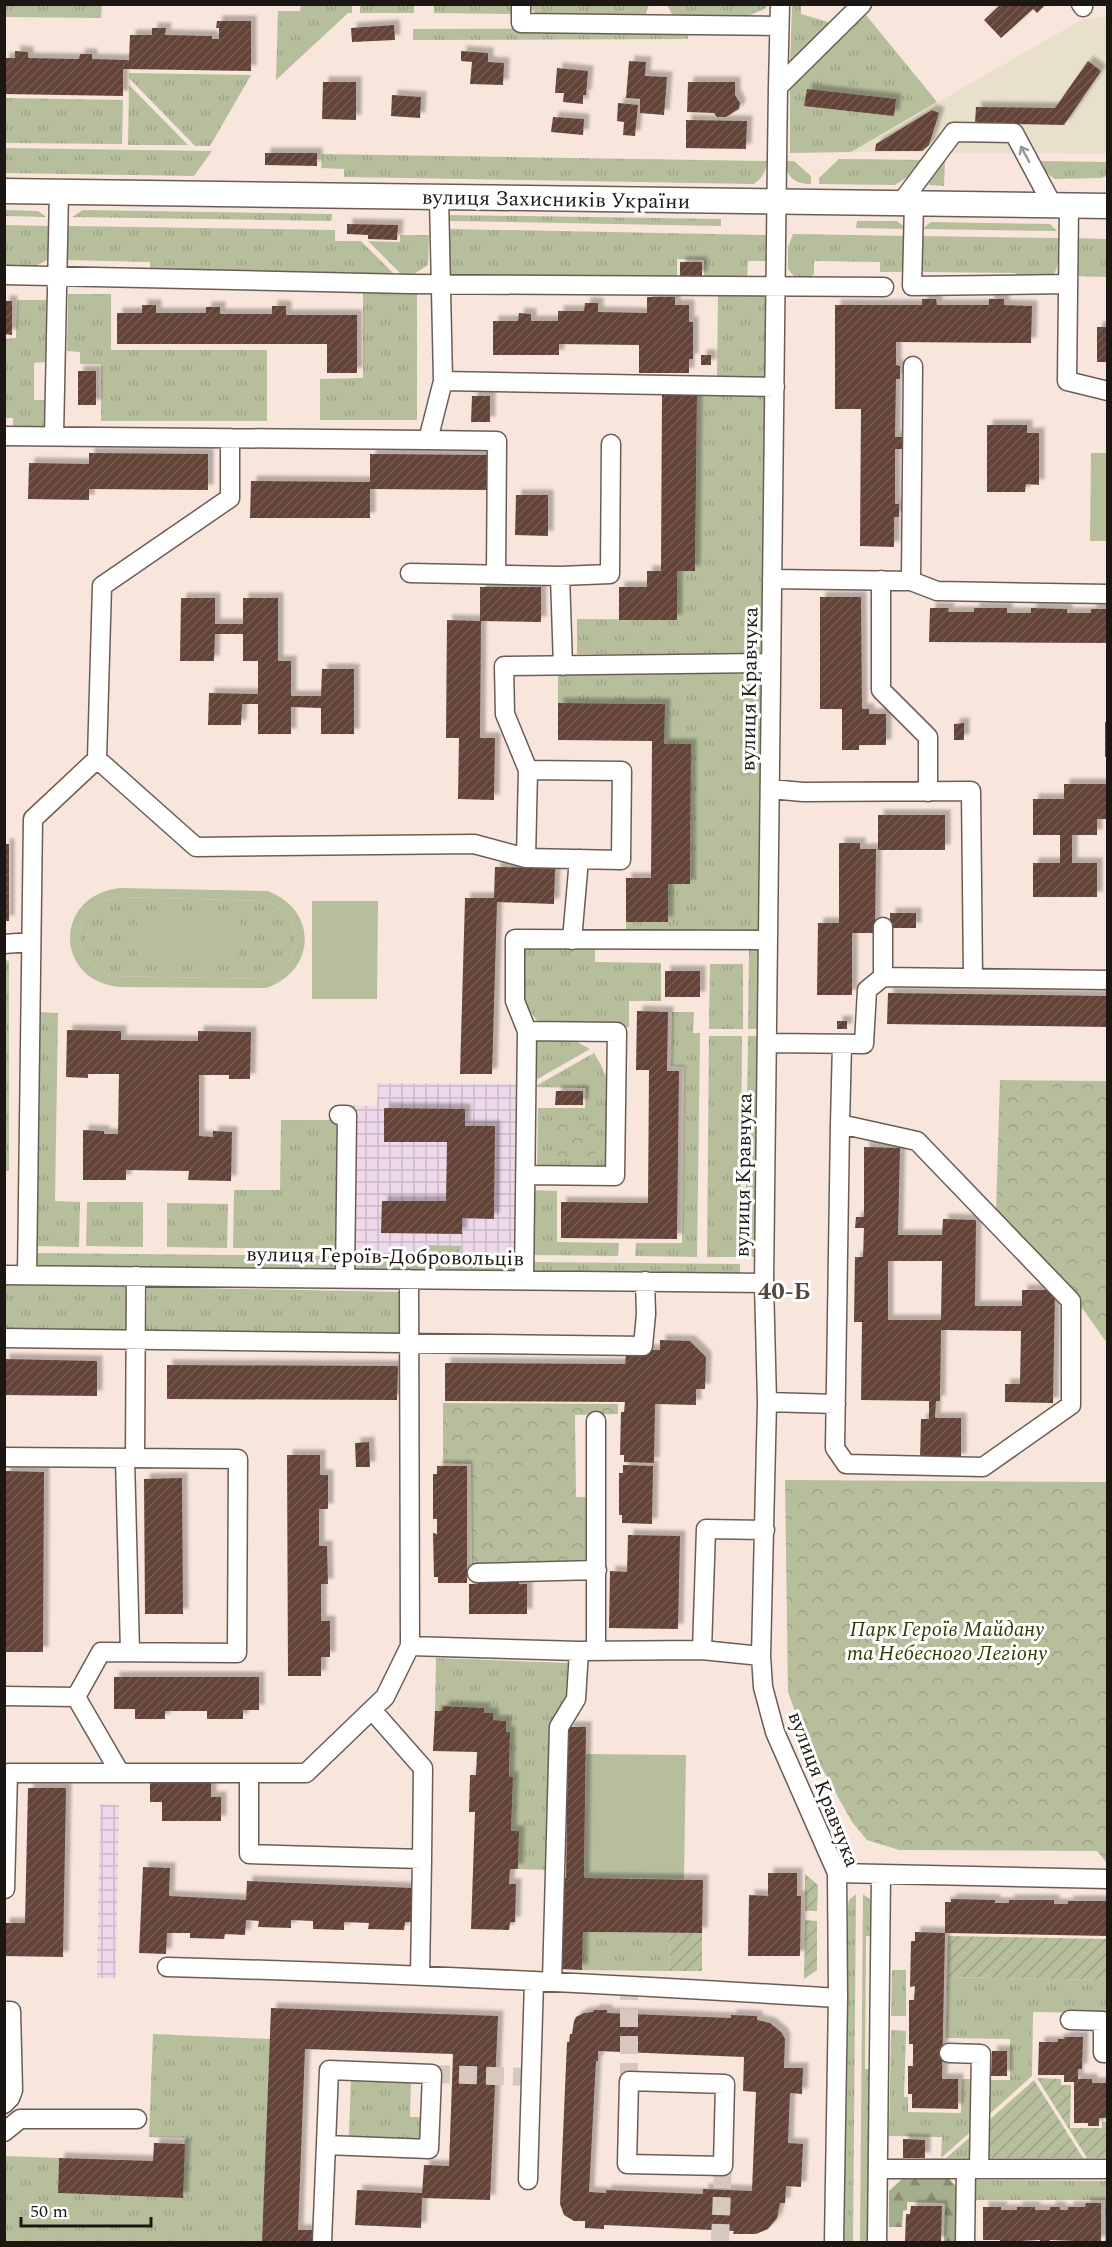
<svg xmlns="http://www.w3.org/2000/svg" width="1112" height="2247" viewBox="0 0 1112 2247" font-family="Spectral,serif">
	<defs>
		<pattern id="industrial-grid" width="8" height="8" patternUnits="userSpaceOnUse" patternTransform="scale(1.5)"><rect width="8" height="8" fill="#edd9e9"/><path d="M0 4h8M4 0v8" fill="none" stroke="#cbbac7"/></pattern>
		<pattern id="grass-tufts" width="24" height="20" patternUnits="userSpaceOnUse" patternTransform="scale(1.5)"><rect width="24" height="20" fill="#b6be9c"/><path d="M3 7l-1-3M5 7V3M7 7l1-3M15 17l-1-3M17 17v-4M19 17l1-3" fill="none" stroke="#9ca386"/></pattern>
		<pattern id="forest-firs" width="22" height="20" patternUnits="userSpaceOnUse" patternTransform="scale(1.5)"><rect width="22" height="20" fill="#a6af8d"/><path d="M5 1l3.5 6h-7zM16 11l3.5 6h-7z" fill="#878d72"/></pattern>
		<pattern id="park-crowns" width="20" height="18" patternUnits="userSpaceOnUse" patternTransform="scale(1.5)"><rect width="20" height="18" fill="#b6be9c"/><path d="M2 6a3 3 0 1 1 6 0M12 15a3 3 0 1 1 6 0" fill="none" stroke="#9ca386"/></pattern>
		<pattern id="garden-furrows" width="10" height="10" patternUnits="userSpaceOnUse" patternTransform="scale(1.5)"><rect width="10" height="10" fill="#b6be9c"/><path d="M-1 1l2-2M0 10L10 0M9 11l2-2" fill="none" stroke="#9ca386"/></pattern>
		<pattern id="building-hatch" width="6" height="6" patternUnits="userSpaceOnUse" patternTransform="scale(1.5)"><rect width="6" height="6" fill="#634338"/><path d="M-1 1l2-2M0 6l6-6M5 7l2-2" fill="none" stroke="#755b52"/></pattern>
		<filter id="shadow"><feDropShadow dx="5.5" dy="-5.5" stdDeviation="1.5" flood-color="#0004"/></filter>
	</defs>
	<rect width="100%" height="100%" fill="#f8e6dc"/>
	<path fill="#e8e0ca" d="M1107,17v137l-256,-2 232,-133z"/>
	<path fill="url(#industrial-grid)" d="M378,1083l140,1 -2,188 -179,-1 2,-166 38,1z
		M100,1804l19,1 -3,173h-19z"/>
	<path fill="url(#grass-tufts)" d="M5,4l97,1 -1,13 -96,-1z
		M301,5h51v8h-4l-72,67 2,-69h22z
		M360,5h54v8h-54z
		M434,5h78v9l-78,-1z
		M531,5h118l-4,11 -108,-2 -5,-4z
		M667,5h100l-1,3 -20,9 -72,1z
		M792,5h9v9l27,8 3,3 -41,40z
		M866,15l71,87 -86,50 -61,1v-69z
		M687,28l1,11 -275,1v-11z
		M129,73l122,2 -41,71h-15l-66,-68z
		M129,85l59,60h-60z
		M5,98l118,2 -1,44 -117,-1z
		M5,148l207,3 -18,25 -189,-3z
		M322,154l445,7c-1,11 -4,16 -13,23l-410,-7v-8l-23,-1z
		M839,159l85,1 -12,14 -17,11 -76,-1v-6z
		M945,160l-1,26 -15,-1v-6z
		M785,161h9l17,15v8c-16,0 -25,-7 -26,-23z
		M1038,161l69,1v14l-6,2 -46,1 -11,-8z
		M5,210l33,1 8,6 -41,-1z
		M83,210l249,4 -1,7 -259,-4z
		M449,215l272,4v7l-272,-5z
		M857,221h40l10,8 -51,-1z
		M931,222l119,2 7,7 -135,-2z
		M5,225l47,1 -1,30c-12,13 -30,12 -46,12z
		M67,226l268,4v11h26l33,33 -244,-4v-8l-84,-2z
		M449,229l318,6v26h-19l-1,19 -43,-1v-19l-27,-1v19l-229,-4z
		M793,234l115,2 -4,34 -4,2h-20v-10l-66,-1v13l-6,6h-11l-9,-11v-22z
		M400,235h29l-1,30 -14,9h-13l-33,-33 32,1z
		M918,236l141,2c-1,32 3,43 -35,43l-9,-8 -91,-1 -3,-4z
		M1075,238l32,1v38l-33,-1z
		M363,293h54v127h-97v-41l43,-1z
		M68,294h43v56h156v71h-166v-57h-21v-12l-13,-1z
		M718,295h48l-1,86 -48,-1z
		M17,300h30l-1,62 -12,1v37h12v31l-33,-1v-12h-8v-79l11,-1z
		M697,394h68l-2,261 -186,-1v-35l100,1v-49l18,-1z
		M558,673l205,1 -2,261 -135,-1v-12h42v-38h22l1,-140h-27v-40l-106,-1z
		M120,897l145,4c41,14 40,63 -1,78l-153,-3c-46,-15 -39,-74 9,-79z
		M522,947l73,1v14l66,1v38h-32v26l-88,-1 -20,-27z
		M749,950h10l-1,79h-10z
		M5,960l4,1v210h-5z
		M710,964h33v65h-34z
		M40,1012l18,1 -3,188 25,1 -1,45 -42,-1z
		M672,1012h22l-1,21h7l-3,224 -62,-1 1,-13h46l2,-176 -13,-1z
		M709,1036h33l-2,221h-33z
		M748,1036h10l-2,221h-11z
		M535,1039h37l18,10 -56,32z
		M594,1053l7,12 7,17 -2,88 -69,-1 1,-61h47l1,-20 -52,-1z
		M281,1120h58l-1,129 -105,-1 1,-58h46z
		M531,1190l26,1v51l62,1 -1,13 -87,-1z
		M87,1202h56v45l-57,-1z
		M167,1203l61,1 -1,44 -60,-1z
		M425,1245l36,1 -1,8 -35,-1z
		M37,1253l300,3v15l-300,-3z
		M352,1260l164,2v10l-165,-1z
		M531,1262l209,2v11l-209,-2z
		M5,1285l123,2 -1,45 -122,-2z
		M147,1287l254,5 -1,45 -254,-5z
		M436,1658l132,5 -2,38 -19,169 -29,-1 1,-38h-8l2,-54 -4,-1 1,-43 -4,-1v-11l-13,-1v-7h-9l-1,-5 -40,-2 -1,5h-7z
		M856,1894l-3,348h-9l4,-336 1,-6z
		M863,1894l9,7 1,35h-7l-1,133h7l-2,173h-10z
		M583,1932l87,1 -1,38 -87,-1z
		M892,1970h14v46h-15z
		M947,1977l160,3v33l-74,-1 -1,64 -47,42 1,-38h24v-41l-64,-1z
		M891,2030l15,1 -2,66h4v15l53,1 1,-34h14l-1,49 -34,30 1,-21 -53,-1z
		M153,2034l117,5 -8,203h-257v-86l54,2 -1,35 124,5 3,-60 -36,-1z
		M351,2079l60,3 -1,35h11l-1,23 -71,-3z
		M975,2133v25h-29z
		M974,2180l133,1v61h-2v-42h-131z"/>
	<path fill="url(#forest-firs)" d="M902,2179h47l7,7 -1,56h-11l1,-39 -38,-1v8l-4,1 -1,16h-13v-36z"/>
	<path fill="url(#park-crowns)" d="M1000,1080l107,1v262l-34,-48 -77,-81z
		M555,1123l41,1v33l-41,-1z
		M443,1403l175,1v10l-43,1 1,82h15v67l-119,2 -1,-102 -28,-1z
		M785,1480l322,2v381l-10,-12 -198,-1 -32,-10 -15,-18 -48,-86 -16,-44z"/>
	<path fill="url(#garden-furrows)" d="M805,1874l13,11 -1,26h-12z
		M805,1920l12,1v49l-13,9z
		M670,1933h32v38h-33z
		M948,1936l159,3v41l-160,-3z
		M1037,2078l24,1v6h10l-1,43h32v-6h5v36h-20z
		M1034,2080l49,78h-98l1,-35z"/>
	<path fill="#b6be9c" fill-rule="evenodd" d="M1091,453h16v88h-17z
		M120,888l147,3c51,18 50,80 -1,97l-147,-1c-66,-7 -65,-92 1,-99zM120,897l145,4c41,14 40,63 -1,78l-153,-3c-46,-15 -39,-74 9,-79z
		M312,901h66l-1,98h-65z
		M137,913l102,1 -1,51 -101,-1z
		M586,1754l100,1 -2,124 -100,-1z"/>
	<path fill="url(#building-hatch)" fill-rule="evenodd" filter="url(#shadow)" d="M1001,4h45l-9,9 -4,-4 -32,29 -17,-18z
		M217,21h34v50l-128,-2v27l-119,-2v-36h11v-7l13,1v6l51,1 1,-5h12v5l37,1 1,-25h22v-7h14l-1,7 47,1v3h7v-11h-3z
		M394,25l1,15 -43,2 -1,-14z
		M461,51l27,2v9l16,1 -1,22 -33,-1 2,-22 -11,-1z
		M629,61l17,1 -1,14 22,1 -3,38 -24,-2v-14l-14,-1z
		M1088,61l13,10 -37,54 -89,-2 1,-16 79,1z
		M557,68l31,3 -2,24h-3v9l-20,-2 1,-9h-9z
		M323,82h33v38l-34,-1z
		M688,82h47v13l5,8 -1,6 -13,8h-9l-3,-4 -27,-1z
		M807,89l89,10 -2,17 -90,-10z
		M392,95l29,2 -1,21 -29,-2z
		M618,103l20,2 -3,31 -12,-1 1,-13 -7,-1z
		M932,110l7,3 -10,32 -7,6h-47l1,-7z
		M553,117l31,2 -1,16 -32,-3z
		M686,120l61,1 -1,28 -60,-1z
		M265,153h52v13l-52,-1z
		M347,224l51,1 -1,15 -29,-1v-4l-21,-1z
		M680,262h22v15h-22z
		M647,297h28v8h14v17h4v37h-4v14h-50v-28l-80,-1v11h-66v-34h25l1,-8 12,1v7h27v-10h26l1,-8h13v9l49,1z
		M922,299h14l1,6h52v-6h15v6l28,1 -1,37 -135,-1v23l4,1v13h-4l-1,58h7v12h-7v55h4v13h-5v30l-34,-1 1,-137h-26v-104h87z
		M4,301h8v34l-8,-1z
		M142,305h14v8h50v-6h14v7h52v-8h14v9h71v58h-30v-29h-210v-31h25z
		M1097,327h11v35h-11z
		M701,355h10v10h-10z
		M78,371h18v34h-18z
		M662,394h35l-2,177h-18v49h-58v-33h28v-16h14z
		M472,396h18v26h-19z
		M987,425h40v8h12v52l-13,-1 -1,8h-38z
		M89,453l119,1v36l-119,-1v11l-61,-1 1,-36 60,1z
		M370,454l120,1 -1,35 -119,-1v29h-120l1,-37 119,1z
		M516,495h32v41l-33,-1z
		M480,587h61v35l-60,-1 -1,117h15l-1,62 -36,-1 1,-61h-13l1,-118 33,1z
		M820,597h41l1,112h7v5h17v31h-27v5h-17v-41h-22z
		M181,598h34v26h28v-26h35v63h13v35h30l1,-27h32v65h-33v-26l-30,-1v27h-33v-30h-16l-1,21h-33l1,-32 49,1v-33h-15v-27h-28l-1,27h-34z
		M930,608h19l-1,4h26v-4h33v5h24v-5l36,1v4h24v-4h17v34l-179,-1z
		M558,703l107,1 -1,40h27l-1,140h-22v38h-42v-44h25l1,-137 -94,-1z
		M1105,722h3v35h-3z
		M964,723v17h-10v-16z
		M1064,784h44v35h-11v16h-25v28h25v34h-64v-34h27v-28h-27v-36h31z
		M878,815h67v35h-67z
		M839,843h21v6h16l-1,84h-23v62h-35l1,-72h21z
		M4,844h5v77h-5z
		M495,867l60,1 -1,36 -57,-2 -5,172h-32l5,-176h29z
		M890,913h26v15h-26z
		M665,971h35v26h-35z
		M888,993l220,3v31l-221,-3z
		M637,1011l31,1 -1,59h12l-2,168 -116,-1v-36l87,1 1,-133h-13z
		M837,1021h10v8h-10z
		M67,1030l54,1v9l77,1v-10l53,1 -1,47h-21v-4h-30v61l14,1v-6l19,1 -1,49 -43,-1 1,-9 -63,-1v10h-43v-50l21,1v3h14l1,-60h-31v4l-22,-1z
		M556,1091h27v14h-28z
		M384,1108l81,1v17h30l-1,93 -32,-1v16l-81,-1 1,-32h64l1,-59h-63z
		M864,1147l36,1 -2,87h44l1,-16 33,1 -1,86h47v-16h33l-2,113 -48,-1v-18h15l1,-53 -80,-1 -1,71h-4l-1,17h26v41h-41l1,-40h8v-18l-68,-1 1,-78h-8l1,-65h8l1,-29h-9l1,-11h8zM888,1261h54l-1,59h-53z
		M660,1340l30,1 16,16 -1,32h-9v16l-41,-1 -1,59 -30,-1v-7h-4l1,-43h3l1,-10 -180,-1v-38l180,1 1,-9h17v-5h17z
		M4,1359l93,2v35l-93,-1z
		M167,1365l231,1 -1,34 -230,-1z
		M369,1442l1,25h-14l-1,-24z
		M287,1455h33v20h8v34h-9v37h8l1,38h-7v37h9v36h-9v19h-33z
		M623,1465l30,1 -1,58 -30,-1v-8h-3v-42h4z
		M437,1466h30v117h-29v-6h-4l-1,-44 4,1v-15h-4v-45h4z
		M5,1471l39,1 -1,180h-39z
		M182,1478l1,136h-38l-1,-135z
		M628,1535l52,1 -2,93 -69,-1 1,-57 17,1z
		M477,1580h42v4h8v30h-58v-30h8z
		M114,1677h145v33h-16v9h-36v-8h-42v8h-30v-10h-21z
		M443,1706l41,2v5h9v7l13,1v11h4l-1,44 4,1 -2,54h8l-1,38h-8l-1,15h7l-1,38h-5l-1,8 -38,-1 4,-117h-6l1,-37h6l1,-23 -44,-1 2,-40h7z
		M568,1727h18l-2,151 119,2 -1,53 -119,-1 -1,38 -22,-1 2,-91h4z
		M150,1779h61v18h10v24h-59v-19h-12z
		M28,1788h38l-3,169 -59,-1v-33h21z
		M143,1867l27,1 -1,28 77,4 1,-19 166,7 -2,34h-6l-1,8 -36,-1 1,-6 -25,-1v8l-31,-1v-8l-22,-1v8l-33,-1 1,-6 -13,-1 -1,15 -20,-1 -1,5 -34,-1v-5h-23l-1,21 -27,-1z
		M768,1873h29v23h4l-1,60h-52l1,-61 19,1z
		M951,1899l44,1v3h14v-3h45v4h14v-3h40v35l-163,-3v-31h6z
		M915,1932l30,1 -3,146h16v30l-46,-1v-14h-4v-28h5v-22h-4v-44h5l1,-14 -5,1 1,-46h4z
		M271,2008l227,8 -8,184 -68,-2 -1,30 -66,-3 2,-35 65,3 2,-28 25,1 4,-112 -148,-5 -7,181h15l-1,12h-50z
		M594,2010h13v3l124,5v-3l26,1v4l13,3 12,10 3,6 -1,29h19l-1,26 -12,-1 -2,50 15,1 -2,43 -15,-1 -1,17h-5l-3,15 -9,11 -12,5h-23l1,-3 -130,-6v4l-19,-1v-7h-11l-10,-6 -4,-11 7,-162h2l1,-8h2l2,-13 2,-4 8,-4 9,-1zM598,2051l146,6 -1,34 13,1 -4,99 -49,-2v5l-97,-4v3l-17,-1 7,-131h2z
		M1065,2037h18l-1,32h-4v10h14v4h16v35h-9v8h-11v-3h-14v-41h-10v-7h-26l1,-33h19v-3h6z
		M992,2051h15v25h-16z
		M903,2139l22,1v18h-22z
		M154,2143l31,1 -2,54 -125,-5 1,-35 94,3z
		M1086,2203h15v39l-51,-2 -1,2h-9v-2l-40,2v-2h-17v-33h18v3h16v-3h18v3h15v-3h10v3h8v-3h17z
		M911,2206h31l-1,36h-36l1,-28h4z"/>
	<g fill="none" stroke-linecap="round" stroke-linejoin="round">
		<path stroke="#d7c7be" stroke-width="18" stroke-dasharray="18 9" stroke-linecap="butt" d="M432,2074l99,3
			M629,2081v-96
			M720,2242l3,-76"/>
		<g stroke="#6c5d54" stroke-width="21">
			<path id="minor" d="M521,4v19l258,3
				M1081,4l2,3
				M778,87l2,-83
				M900,204l54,-72 60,1 39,73
				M914,204l-2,82 156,-2
				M1069,206l-2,175 41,10
				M4,275l405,9 475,3
				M443,381l332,6
				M4,436l424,4 15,-59 -4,-184
				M54,436l5,-244
				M428,440l69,1 -1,134
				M410,573l150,3 50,-2 1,-130
				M560,576l3,90
				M772,579l139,2 26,10 171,3
				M881,580v110l47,47v55
				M911,581l2,-215
				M97,759l5,-173 128,-88v-60
				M528,770l-23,-56 -1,-48 267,-3
				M770,789l33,3 168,-1 2,187
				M883,927v50
				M572,940l7,-81
				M4,944l27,-2
				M767,1043l97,1 3,-54 16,-13 225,3
				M339,1115h8l-2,164
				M840,1124l77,17 154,160v104l-88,62 -137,-3 -11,-16z
				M840,1124l2,-80
				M525,1175l90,1 2,-144 -90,-1
				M4,1275l760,8
				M27,1275l6,-456 64,-60 99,88 278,-3 52,14 95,2 1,-89 -94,-1 -2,88
				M409,1279l1,367
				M524,1280l3,-249 -12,-30v-62l253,1
				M4,1338l639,8 3,-32 -1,-33
				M767,1402l69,2
				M596,1421v230
				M4,1457l131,1
				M125,1458l5,194
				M477,1573l120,-3
				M702,1650l4,-121 59,1
				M4,1696l72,1 44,76h129v81l173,5 -2,117
				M76,1697l25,-45 136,1 1,-194 -103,-1 1,-182
				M372,1710l51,58 -1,91
				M249,1773h57l79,-76 25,-51 169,5 123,-1 59,6
				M837,1873l271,6
				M5,1889l3,-116h112
				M167,1967c224,6 447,17 671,31
				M552,1981l7,-254 17,-28 3,-48
				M4,2011h7l2,79 -3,8 -6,6
				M1070,2020l33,1v32h5
				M949,2053l32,1 -2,115
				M629,2081l96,3 -2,82 -96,-2z
				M4,2132l16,-13h117
				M878,2169h230
				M528,2180l6,-199
				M322,2242l7,-172 103,4 -3,75 -103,-4
				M834,2242l4,-244 -1,-125 -62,-141 -12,-45 -2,-31 6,-254 -3,-119 13,-1126 1,-70 84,-83
				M877,2242l4,-368
				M965,2242l1,-73"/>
		</g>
		<g stroke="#6c5d54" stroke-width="27">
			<path id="major" d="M4,191l1104,15"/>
		</g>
		<use href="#minor" stroke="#fff" stroke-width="18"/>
		<use href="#major" stroke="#fff" stroke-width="24"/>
	</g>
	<defs><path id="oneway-shaft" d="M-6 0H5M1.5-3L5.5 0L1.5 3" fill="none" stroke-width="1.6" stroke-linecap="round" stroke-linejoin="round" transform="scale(1.5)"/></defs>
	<use stroke="#999795" href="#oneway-shaft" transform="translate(1025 154) rotate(-118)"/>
	<g text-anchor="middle" stroke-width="6" stroke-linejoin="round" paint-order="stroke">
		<g font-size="21" fill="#1d1713" stroke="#fff">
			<text transform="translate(556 199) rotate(1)" y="7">вулиця Захисників України</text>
			<text transform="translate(749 689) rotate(-89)" y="7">вулиця Кравчука</text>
			<text transform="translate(743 1175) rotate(-89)" y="7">вулиця Кравчука</text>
			<text transform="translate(385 1256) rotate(1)" y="7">вулиця Героїв-Добровольців</text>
			<text transform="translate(824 1789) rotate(69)" y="7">вулиця Кравчука</text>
		</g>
		<g font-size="21" font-style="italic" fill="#323b00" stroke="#fff">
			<text x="947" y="1636">Парк Героїв Майдану<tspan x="947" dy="24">та Небесного Легіону</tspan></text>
		</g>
		<g font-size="24" font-weight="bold" fill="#54473e" stroke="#fff">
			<text x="784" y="1299">40-Б</text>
		</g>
	</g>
	<rect width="1112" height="2247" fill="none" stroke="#1d1713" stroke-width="12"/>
	<path d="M21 2217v9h130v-9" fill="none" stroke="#1d1713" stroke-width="3"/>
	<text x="30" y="2217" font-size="18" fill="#1d1713" stroke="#ffffff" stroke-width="4.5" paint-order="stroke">50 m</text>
</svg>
